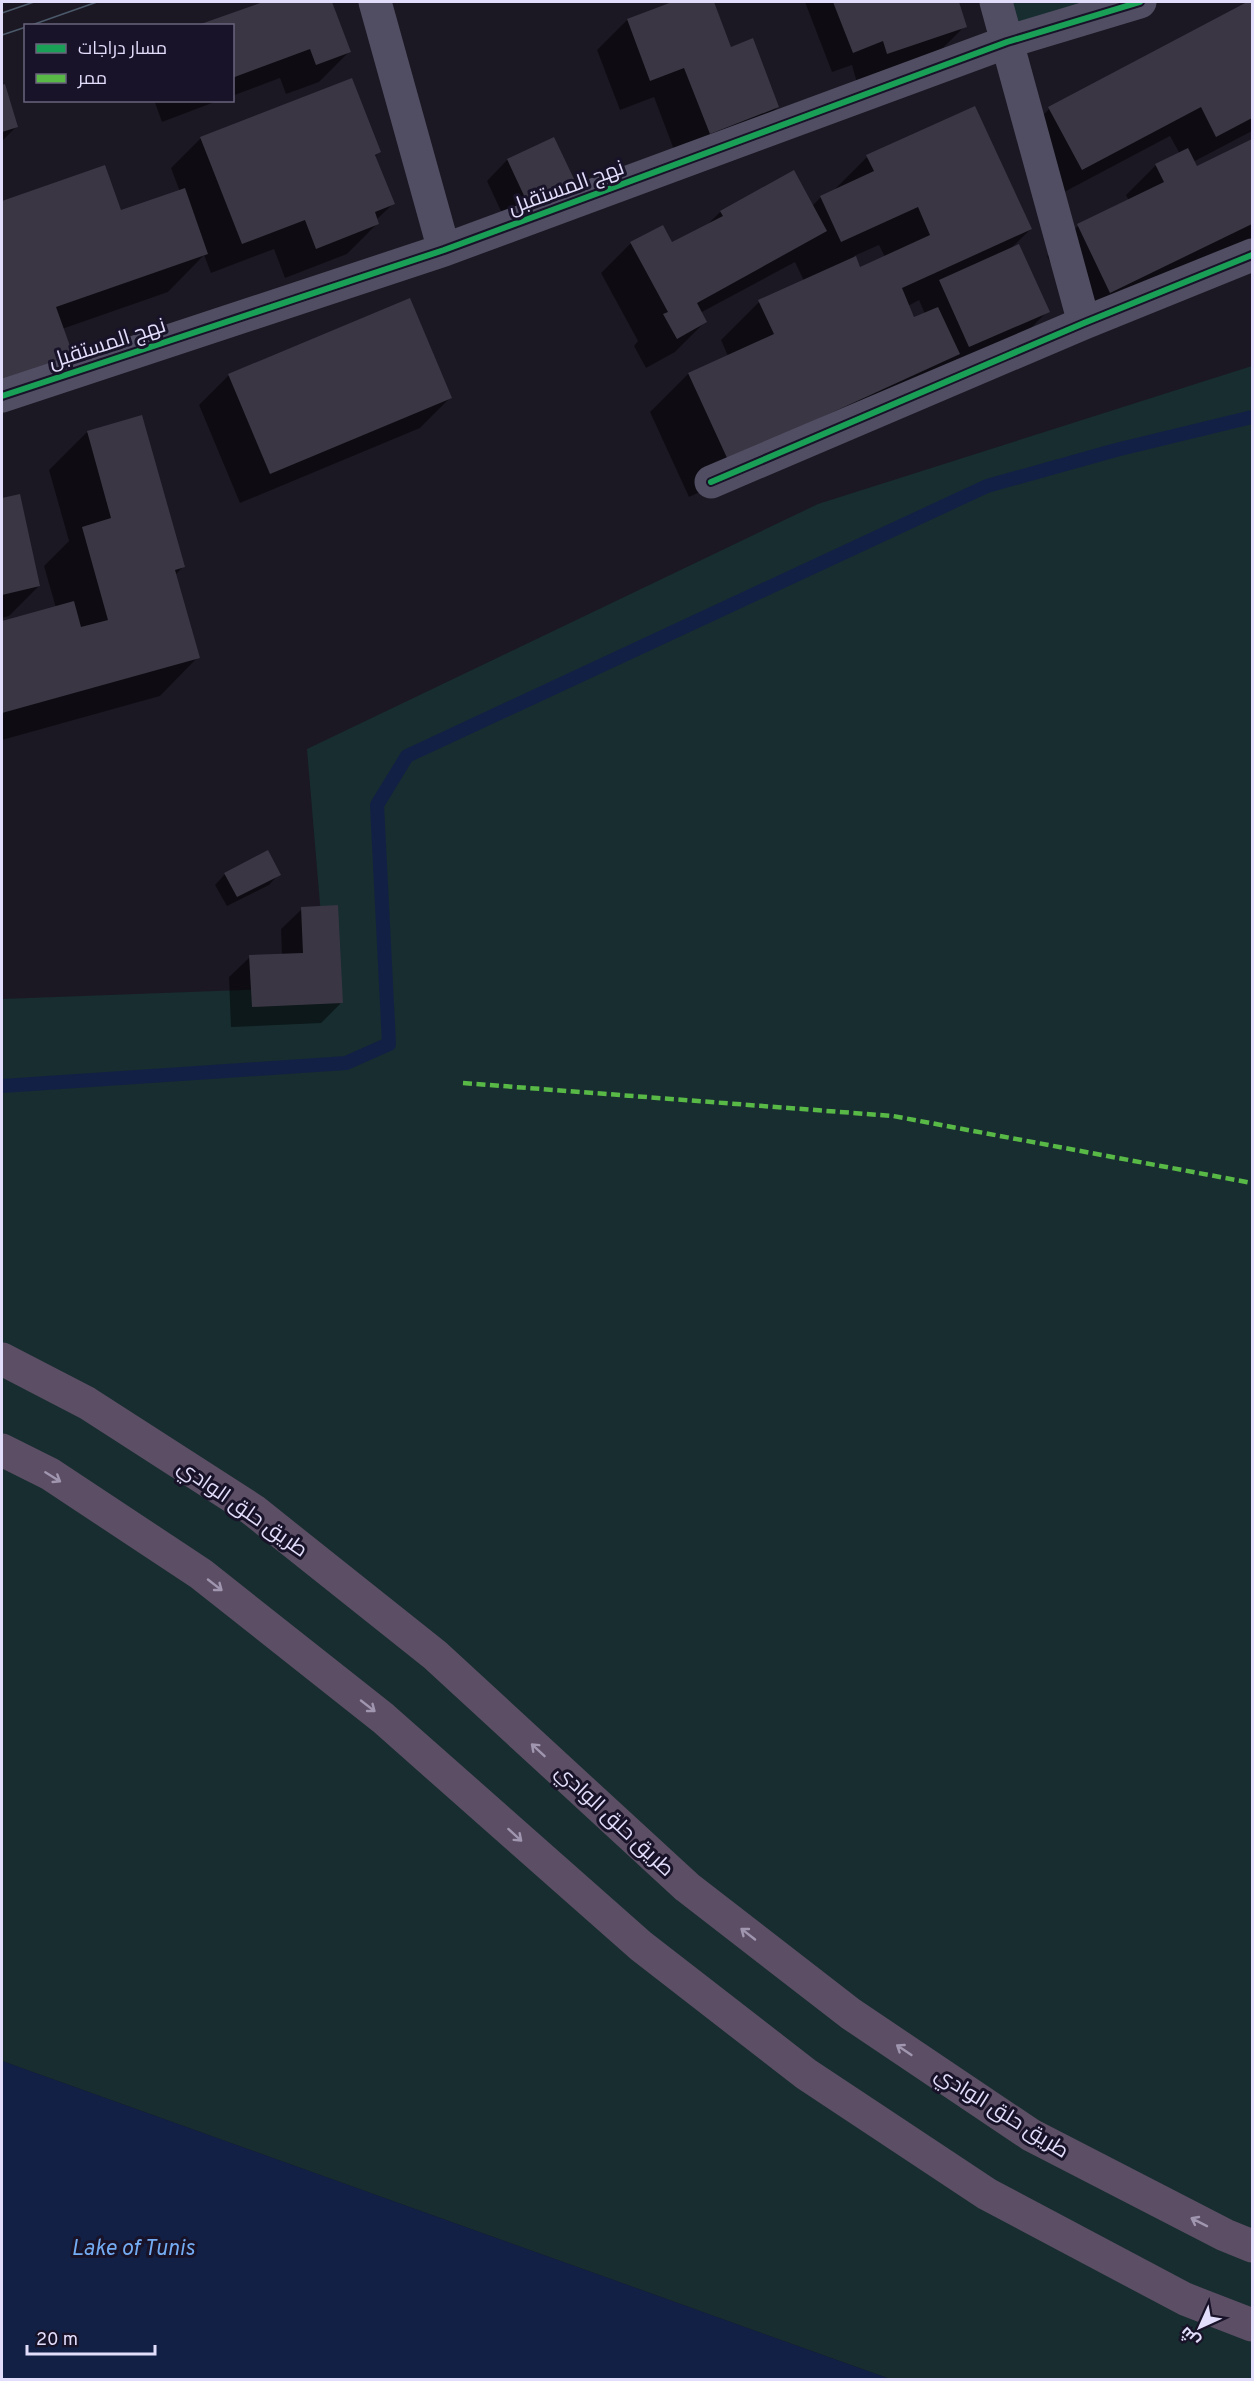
<svg xmlns="http://www.w3.org/2000/svg" width="1254" height="2381" viewBox="0 0 1254 2381" font-family="Overpass,Cairo,sans-serif">
	<rect width="100%" height="100%" fill="#1b1823"/>
	<path fill="#172d30" d="M1005,2h124l-112,37z
		M1252,366v2013h-362l-888,-318v-1062l325,-12 -20,-238 511,-245z"/>
	<path fill="#132045" d="M2,2061l888,318h-888z"/>
	<path fill="#0007" fill-rule="evenodd" d="M267,2h64l18,50 -30,30 -33,12 -6,-16 -48,18v-70h-30z
		M676,2h37l17,47 48,58 -31,30 -68,26 -25,-66 -34,13 -23,-60 30,-30z
		M805,2h152l8,24 -30,30 -78,27 -5,-18 -20,7z
		M1250,2h2v129l-59,31 3,6 56,-28v98l-172,84 -33,-66 31,-30 51,-25 -3,-6 30,-30 24,-11 -10,-18 -119,63 -32,-60 30,-30z
		M4,86l12,41 -14,14v-54z
		M154,100h66l-58,22z
		M201,138l178,14 -4,5 18,47 -17,16 1,4 -30,30 -62,24 -11,-29 -63,24 -7,-18 -36,37 -106,37 -60,80v-207l102,-35 16,45 60,-20 -9,-24z
		M553,139l20,40 -21,21 -46,22 -19,-41 20,-21z
		M867,157l164,72 -21,20 38,62 -21,21 -107,60 -231,105 -39,-85 38,-38 40,-18 -7,-16 38,-38 45,-21 -9,-19 -95,51 5,9 -30,30 -29,16 -12,-22 4,-5 -37,-68 30,-30 41,1 34,-18 14,-14 92,-6 9,-9 12,-6zM879,245l6,12 -26,12 -5,-13zM919,300l6,14 -11,5 -6,-13z
		M229,375l221,23 -30,30 -180,75 -41,-98z
		M87,432l96,135 -8,8 23,82 -38,39 -158,44v-117l54,-15 -12,-42 25,-25 -20,-71z
		M18,495l21,91 -30,30 -7,2v-119z
		M225,874h54l-10,11 -42,21 -12,-21z
		M302,909l39,94 -20,20 -90,4 -2,-50 21,-20 32,-1 -1,-27z"/>
	<g fill="none" stroke-linecap="round" stroke-linejoin="round">
		<path stroke="#132045" stroke-width="14" d="M2,1086l344,-23 43,-19 -12,-239 30,-49 580,-270 129,-36 136,-33"/>
	</g>
	<path fill="#3a3644" d="M263,2h69l19,50 -35,13 -6,-16 -78,29v-52l-34,-1z
		M672,2h42l17,45 22,-9 26,69 -69,27 -26,-66 -34,13 -23,-62z
		M833,2h126l8,25 -80,27 -4,-13 -30,12z
		M1247,2h5v116l-36,19 -15,-30 -119,63 -34,-63z
		M352,78l29,74 -6,3 20,49 -20,8 4,12 -63,25 -11,-29 -63,24 -42,-107z
		M5,84l13,43 -16,5v-47z
		M975,106l57,123 -130,59 12,29 24,-10 22,47 -232,106 -40,-87 86,-39 -16,-34 98,-44 4,11 70,-32 -12,-28 -77,35 -21,-46 54,-25 -8,-16z
		M554,137l20,42 -47,23 -20,-43z
		M1252,139v85l-142,69 -33,-69 87,-42 -9,-18 33,-16 9,18z
		M105,165l16,45 64,-22 23,66 -152,53 19,53 -73,25v-184z
		M794,170l33,61 -130,72 10,19 -30,17 -14,-25 5,-2 -38,-70 33,-17 9,17 51,-26 -3,-5z
		M1019,244l31,68 -81,35 -30,-67z
		M410,298l42,100 -182,76 -42,-100z
		M142,415l43,152 -10,3 25,88 -198,55v-92l72,-20 7,26 27,-7 -26,-93 29,-9 -24,-87z
		M20,494l20,92 -38,9v-97z
		M268,850l13,25 -44,22 -13,-24z
		M338,905l5,98 -91,4 -3,-52 54,-2 -2,-46z"/>
	<g fill="none" stroke-linecap="round" stroke-linejoin="round">
		<path stroke="#514e63" stroke-width="33" d="M375,2l69,248
			M996,2l88,321
			M2,396l442,-146 563,-208 133,-40
			M711,482l373,-159 168,-68"/>
		<path stroke="#5c4e64" stroke-width="33" d="M2,1359l85,44 166,107 182,145 252,232 164,127 180,121 194,100 27,11
			M2,1450l48,24 151,100 182,144 258,228 165,128 181,120 198,105 67,26"/>
		<path stroke="#4b596a" stroke-width="1.5" d="M2,13l32,-11
			M29,26l68,-24
			M2,35l24,-8"/>
		<path stroke="#58b947" stroke-width="4.5" stroke-dasharray="9 4.5" stroke-linecap="butt" d="M463,1083l430,33 359,67"/>
		<g stroke="#181328" stroke-width="10">
			<path id="cycleway" d="M2,396l442,-146 563,-208 133,-40
				M711,482l373,-159 168,-68"/>
		</g>
		<use href="#cycleway" stroke="#1a9f57" stroke-width="6"/>
	</g>
	<defs><path id="oneway-shaft" d="M-6 0H5M1.5-3L5.5 0L1.5 3" fill="none" stroke-width="1.6" stroke-linecap="round" stroke-linejoin="round" transform="scale(1.5)"/></defs>
	<g stroke="#a096b0">
		<use href="#oneway-shaft" transform="translate(53 1477) rotate(32)"/>
		<use href="#oneway-shaft" transform="translate(215 1585) rotate(38)"/>
		<use href="#oneway-shaft" transform="translate(368 1706) rotate(38)"/>
		<use href="#oneway-shaft" transform="translate(538 1750) rotate(-137)"/>
		<use href="#oneway-shaft" transform="translate(515 1835) rotate(42)"/>
		<use href="#oneway-shaft" transform="translate(748 1934) rotate(-142)"/>
		<use href="#oneway-shaft" transform="translate(904 2050) rotate(-146)"/>
		<use href="#oneway-shaft" transform="translate(1199 2222) rotate(-153)"/>
	</g>
	<g text-anchor="middle" stroke-width="6" stroke-linejoin="round" paint-order="stroke">
		<g font-size="21" fill="#e3ddfc" stroke="#181328">
			<text transform="translate(566 187) rotate(-20)" y="7">نهج المستقبل</text>
			<text transform="translate(107 343) rotate(-18)" y="7">نهج المستقبل</text>
			<text transform="translate(243 1508) rotate(35)" y="7">طريق حلق الوادي</text>
			<text transform="translate(615 1820) rotate(43)" y="7">طريق حلق الوادي</text>
			<text transform="translate(1002 2112) rotate(32)" y="7">طريق حلق الوادي</text>
		</g>
		<g font-size="22" font-style="italic" fill="#74acf3" stroke="#181328">
			<text x="133" y="2255">Lake of Tunis</text>
		</g>
	</g>
	<rect width="1254" height="2381" fill="none" stroke="#e3ddfc" stroke-width="6"/>
	<rect x="24" y="24" width="210" height="78" fill="#181328" stroke="#69647d" stroke-width="1.5"/>
	<rect x="36" y="44" width="30" height="9" fill="#1a9f57" stroke="#69647d" stroke-width="1.5"/>
	<text x="78" y="54" font-size="18" fill="#e3ddfc">مسار دراجات</text>
	<rect x="36" y="74" width="30" height="9" fill="#58b947" stroke="#69647d" stroke-width="1.5"/>
	<text x="78" y="84" font-size="18" fill="#e3ddfc">ممر</text>
	<g transform="translate(1200 2327) rotate(225)" stroke="#181328" stroke-width="4.5" paint-order="stroke">
	<path d="M0-4.5L10 22L0 15L-10 22Z" fill="#e3ddfc"/>
	<text y="-9" font-size="16" font-weight="bold" text-anchor="middle" fill="#e3ddfc">ش</text>
	</g>
	<path d="M27 2345v9h128v-9" fill="none" stroke="#e3ddfc" stroke-width="3"/>
	<text x="36" y="2345" font-size="18" fill="#e3ddfc" stroke="#181328" stroke-width="4.5" paint-order="stroke">20 m</text>
</svg>
